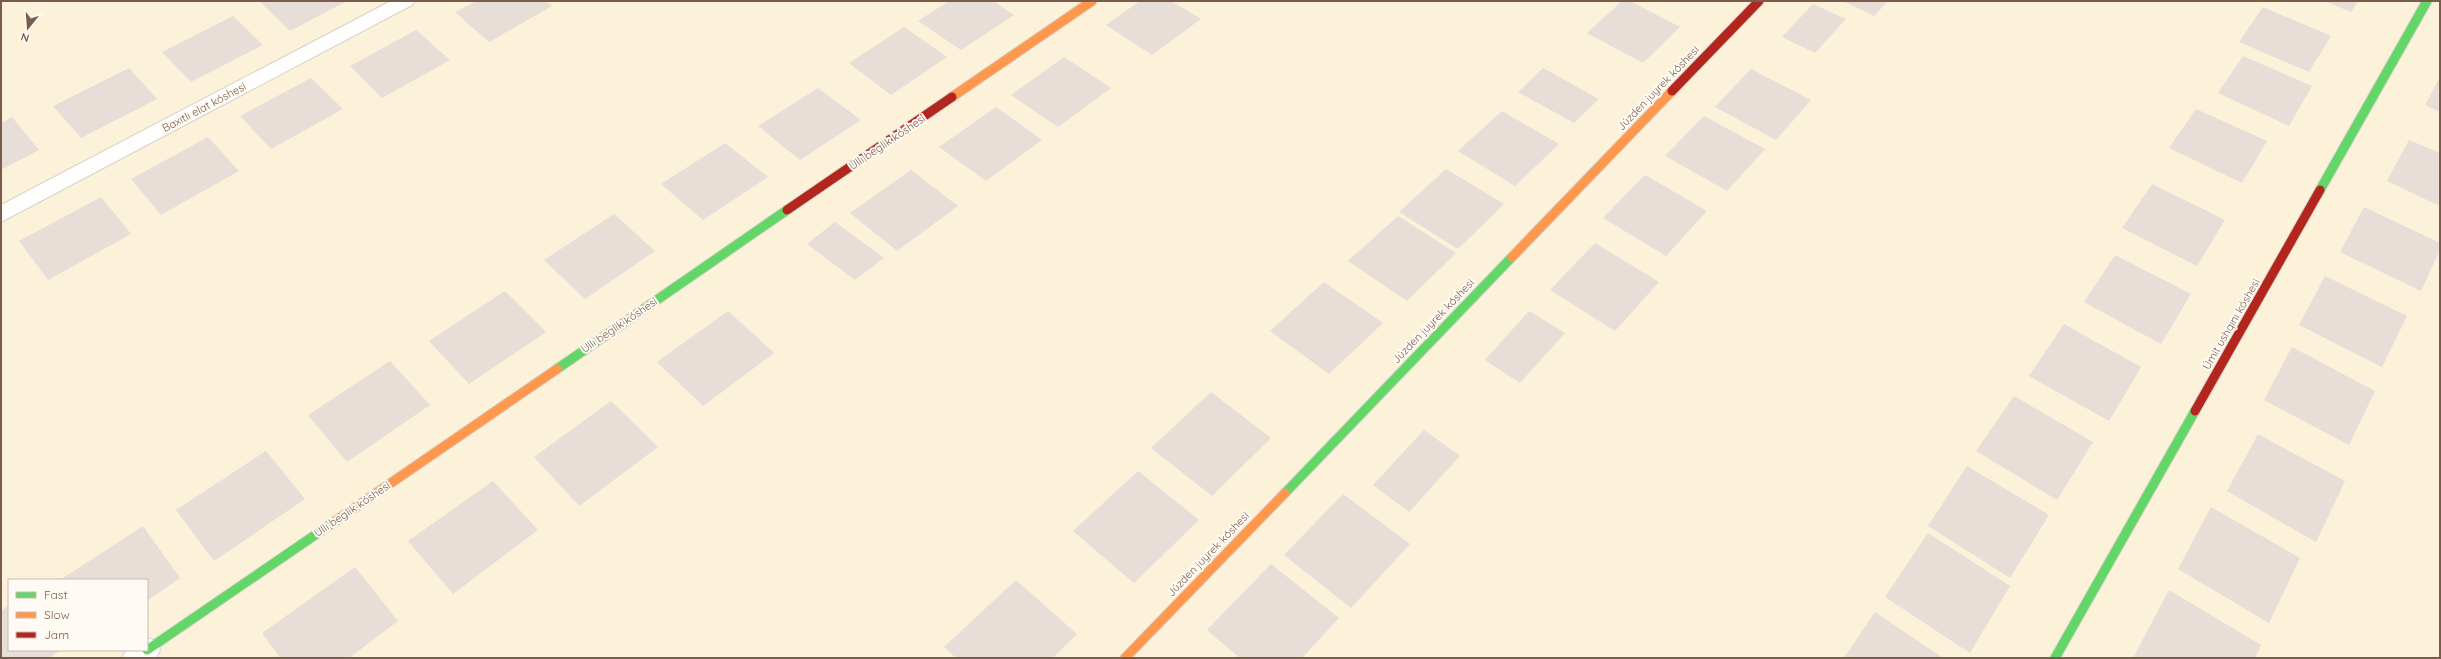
<svg xmlns="http://www.w3.org/2000/svg" width="2441" height="659" viewBox="0 0 2441 659" font-family="Quicksand,sans-serif">
	<rect width="100%" height="100%" fill="#f9f5f0"/>
	<path fill="#fbf2d9" fill-rule="evenodd" d="M1,1h2439v657h-2439zM9,580h138v70h-138z"/>
	<path fill="#e6ded7" d="M261,1h86l-57,30 -30,-29z
		M477,1h69l6,5 -63,36 -34,-30z
		M949,1h44l21,14 -53,35 -43,-29z
		M1140,1h31l30,18 -49,36 -46,-30z
		M1622,1h8l50,26 -37,36 -56,-30z
		M1843,1h45l-14,15z
		M2324,1h34l-7,11z
		M1813,4l33,15 -31,34 -33,-16z
		M2263,7l68,29 -22,36 -70,-30z
		M233,16l30,29 -72,37 -29,-30z
		M904,27l43,30 -56,38 -42,-32z
		M416,30l34,30 -68,38 -32,-32z
		M2243,56l69,30 -23,40 -71,-33z
		M1064,57l47,31 -53,39 -47,-32z
		M129,68l28,31 -76,39 -28,-32z
		M1543,68l56,31 -25,24 -56,-31z
		M1751,69l60,31 -35,40 -61,-33z
		M2440,77v35l-15,-7z
		M311,78l32,31 -72,40 -31,-33z
		M818,88l43,32 -61,40 -42,-34z
		M996,107l46,33 -56,41 -47,-34z
		M2196,109l71,32 -25,42 -73,-35z
		M1502,111l57,33 -44,42 -57,-35z
		M1704,116l61,33 -38,42 -62,-35z
		M12,117l27,33 -38,20v-47z
		M208,137l31,34 -78,44 -30,-36z
		M2409,140l31,13v53l-53,-25z
		M725,143l43,34 -65,43 -42,-36z
		M1446,169l58,35 -46,45 -59,-37z
		M911,170l47,36 -61,45 -47,-38z
		M1645,175l62,36 -41,45 -63,-38z
		M2152,184l73,36 -28,46 -75,-38z
		M101,197l30,37 -83,46 -29,-39z
		M2364,207l76,36v7l-19,41 -81,-39z
		M614,214l41,37 -70,48 -41,-39z
		M1398,216l58,37 -49,48 -59,-40z
		M835,222l49,36 -29,22 -48,-36z
		M1595,243l64,39 -44,49 -65,-41z
		M2115,255l76,39 -30,50 -77,-42z
		M2325,276l82,40 -25,51 -83,-42z
		M1324,282l59,41 -54,51 -59,-43z
		M505,291l41,41 -77,52 -40,-43z
		M728,311l46,42 -71,53 -46,-44z
		M1529,311l36,22 -45,50 -35,-23z
		M2064,324l77,43 -32,54 -80,-45z
		M2292,347l83,44 -26,54 -85,-45z
		M390,361l40,44 -83,57 -39,-47z
		M1211,392l60,46 -59,58 -61,-48z
		M2014,396l79,46 -36,58 -81,-49z
		M611,401l47,46 -79,59 -45,-49z
		M1424,430l36,26 -51,56 -36,-27z
		M2258,434l87,47 -29,61 -89,-51z
		M266,451l39,48 -91,62 -38,-51z
		M1967,466l82,49 -39,63 -82,-52z
		M1138,471l61,49 -65,63 -61,-52z
		M493,481l45,49 -85,64 -45,-53z
		M1343,494l67,50 -59,64 -67,-53z
		M2211,507l89,51 -31,65 -91,-54z
		M143,526l37,52 -33,23v-21h-87z
		M1928,533l82,53 -40,67 -85,-56z
		M1271,564l68,54 -37,40h-62l-33,-28z
		M355,567l43,54 -49,37h-69l-18,-25z
		M1016,580l61,54 -24,24h-97l-12,-11z
		M2169,590l92,55 -6,13h-122z
		M9,605v45h52l-12,8h-48v-47z
		M1875,612l68,46h-99z"/>
	<g fill="none" stroke-linecap="round" stroke-linejoin="round">
		<g stroke="#d7d1cb" stroke-width="2">
			<path id="street" d="M391,1h24l-3,4 -411,217v-17z
				M147,638l9,3 4,9 -4,8h-34l4,-8h21z"/>
		</g>
		<g stroke="#d9d2cb" stroke-width="11">
			<path id="fast" d="M2320,190l107,-189
				M557,369l230,-159
				M1285,493l227,-236
				M147,650l190,-130
				M2055,658l140,-247"/>
		</g>
		<g stroke="#d9d2cb" stroke-width="11">
			<path id="slow" d="M952,97l140,-96
				M1512,257l160,-166
				M337,520l220,-151
				M1125,658l160,-165"/>
		</g>
		<g stroke="#d9d2cb" stroke-width="11">
			<path id="jam" d="M1672,91l87,-90
				M787,210l165,-113
				M2195,411l125,-221"/>
		</g>
		<use href="#street" fill="#fefefd" fill-rule="evenodd"/>
		<use href="#fast" stroke="#63d668" stroke-width="9"/>
		<use href="#slow" stroke="#ff974d" stroke-width="9"/>
		<use href="#jam" stroke="#b3261e" stroke-width="9"/>
	</g>
	<g text-anchor="middle" stroke-width="4" stroke-linejoin="round" paint-order="stroke">
		<g font-size="11" fill="#7a5c4d" stroke="#fffaf3">
			<text transform="translate(1658 88) rotate(-46)" y="4">Júzden juyrek kóshesi</text>
			<text transform="translate(204 107) rotate(-28)" y="4">Baxıtlı elat kóshesi</text>
			<text transform="translate(887 142) rotate(-34)" y="4">Ullı beglik kóshesi</text>
			<text transform="translate(1433 321) rotate(-46)" y="4">Júzden juyrek kóshesi</text>
			<text transform="translate(2231 324) rotate(-60)" y="4">Úmit ushqını kóshesi</text>
			<text transform="translate(619 325) rotate(-34)" y="4">Ullı beglik kóshesi</text>
			<text transform="translate(352 509) rotate(-34)" y="4">Ullı beglik kóshesi</text>
			<text transform="translate(1208 554) rotate(-46)" y="4">Júzden juyrek kóshesi</text>
		</g>
	</g>
	<rect width="2441" height="659" fill="none" stroke="#7a5c4d" stroke-width="4"/>
	<rect x="8" y="579" width="140" height="72" fill="#fffaf3" stroke="#cabbb1"/>
	<rect x="16" y="592" width="20" height="6" fill="#63d668" stroke="#cabbb1"/>
	<text x="44" y="599" font-size="12" fill="#7a5c4d">Fast</text>
	<rect x="16" y="612" width="20" height="6" fill="#ff974d" stroke="#cabbb1"/>
	<text x="44" y="619" font-size="12" fill="#7a5c4d">Slow</text>
	<rect x="16" y="632" width="20" height="6" fill="#b3261e" stroke="#cabbb1"/>
	<text x="44" y="639" font-size="12" fill="#7a5c4d">Jam</text>
	<g transform="translate(28 28) rotate(197)" stroke="#fffaf3" stroke-width="3" paint-order="stroke">
	<path d="M0-3L7 15L0 10L-7 15Z" fill="#7a5c4d"/>
	<text y="-6" font-size="11" font-weight="bold" text-anchor="middle" fill="#7a5c4d">N</text>
	</g>
</svg>
